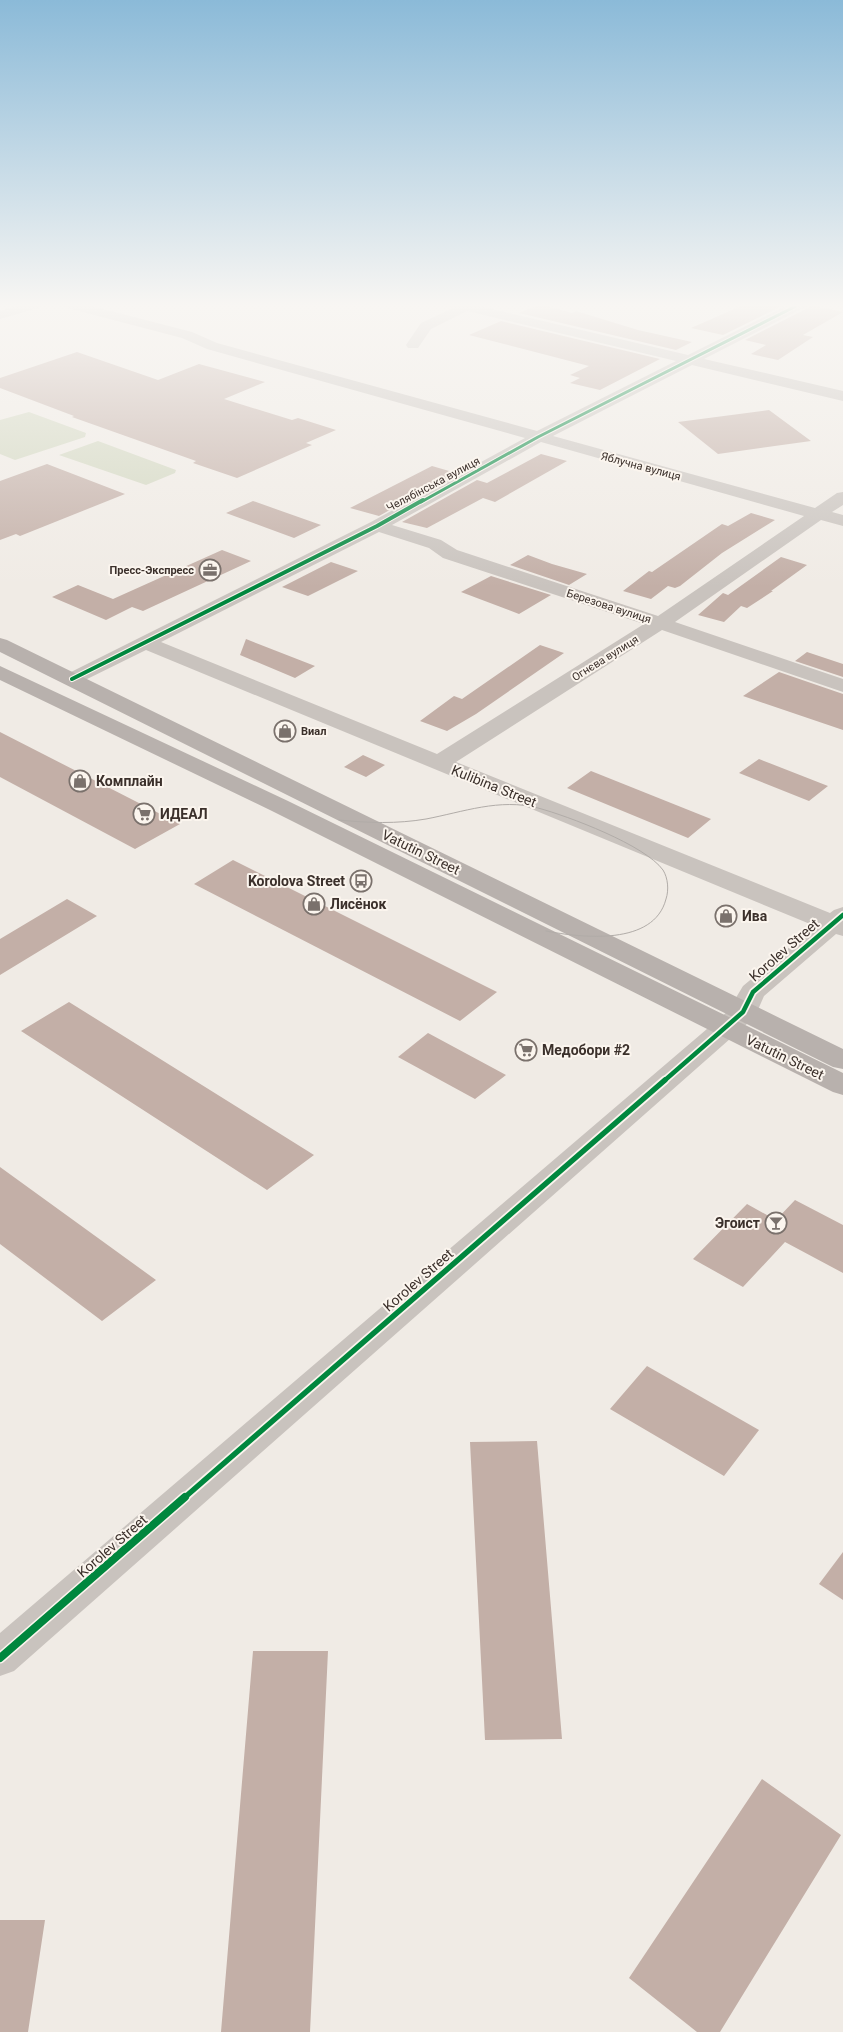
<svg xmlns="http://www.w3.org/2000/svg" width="843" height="2032" viewBox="0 0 843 2032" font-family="Roboto,sans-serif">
	<rect width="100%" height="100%" fill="#f0ebe5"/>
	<path fill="#d1d6bf" d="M29,412l57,21 -1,4 -70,23 -15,-6v-34z
		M98,441l78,29 -1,3 -29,12 -87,-30z"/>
	<path fill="#c3afa7" d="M748,303h40l-65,32 -32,-7z
		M540,304l32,9 4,-2 62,19 54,12 -16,8 -157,-37z
		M810,305l33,7 -40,23 10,2 -35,23 -27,-6 15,-9 -21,-5 63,-32z
		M501,321l159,38 -60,31 -30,-7 10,-5 -10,-3 19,-9 -120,-31z
		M77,352l81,28 41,-16 66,18 -41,17 68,21 6,-2 38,12 -30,13 6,2 -75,33 -44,-15 3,-2 -124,-44 2,-1 -74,-28v-10z
		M769,410l42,31 -93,13 -40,-32z
		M541,454l26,7 -72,41 -12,-4 -56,30 -25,-6 75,-42 10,3z
		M47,464l78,30 -105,42 -4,-2 -16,6v-59z
		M432,466l24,7 -77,43 -29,-8z
		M253,501l68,24 -27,13 -68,-25z
		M751,513l24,7 -53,33 -42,33 -5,2 -7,-2 -17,13 -28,-8 26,-20 3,1 70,-48 6,2z
		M222,550l29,11 -108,50 -11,-4 -26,13 -54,-23 26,-12 35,14z
		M528,555l24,9 35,10 -18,11 -59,-20z
		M781,557l26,8 -36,26h2l-26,17 -6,-2 -17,16 -26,-7 25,-22 5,2z
		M331,562l27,9 -50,25 -26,-9z
		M491,576l60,19 -32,19 -58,-22z
		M246,639l69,27 -20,12 -55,-23z
		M540,645l24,8 -88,61 -29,17 -27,-10 34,-25 8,3z
		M807,652l36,12v13l-48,-16z
		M779,672l64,22v36l-100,-34z
		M0,732l180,92 -45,25 -135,-72z
		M363,755l22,10 -19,12 -22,-10z
		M759,759l69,27 -19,15 -70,-28z
		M591,771l120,48 -23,19 -121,-50z
		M233,860l264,132 -37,29 -266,-137z
		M67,899l30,17 -97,59v-36z
		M69,1002l245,153 -47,35 -246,-159z
		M428,1033l78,42 -31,24 -77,-42z
		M0,1167l156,113 -54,41 -102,-77z
		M795,1200l48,25v48l-58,-31 -42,45 -50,-28 54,-55 29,16z
		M647,1366l112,64 -35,46 -114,-67z
		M537,1441l25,298 -77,1 -15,-298z
		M843,1552v48l-24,-16z
		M253,1651h75l-18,381h-89z
		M762,1779l79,56 -121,197h-23l-68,-54z
		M0,1920h45l-17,112h-28z"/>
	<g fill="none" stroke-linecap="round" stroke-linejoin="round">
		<path fill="#c9c3be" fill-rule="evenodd" d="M26,303h21l-2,3 -45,13v-8z
			M58,303h22l112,29 25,11 320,88 139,-70 -209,-50 -36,18 -13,19h-10l-2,-3 15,-22 32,-15 -9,-2 -2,-3h39l-2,3 209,49 104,-52h17l-2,3 -103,53 139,32v10l-151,-36 -139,71 262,72 22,-15 6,-1v13l-11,7 11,3v11l-22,-6 -146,102 168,57v13l-181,-62 -206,132 374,151 4,-3 9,-3v29l-7,-2 -72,62 -7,16 -9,11 -734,648 -14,5v-43l728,-622 15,-25 72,-60 -669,-276 -67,33 -7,2 -7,-2 -3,-4 3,-4 306,-153 154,-84 -318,-89 -25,-11 -122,-32zM541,442l263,74 -146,100 -201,-66 -16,-10 -49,-15zM379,532l50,16 14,10 201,66 -207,130 -276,-112z"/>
		<path fill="#b8b1ad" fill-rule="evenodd" d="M0,638l7,2 836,409v20l-10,-2 -833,-415z
			M0,666l288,135 555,272v22l-10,-3 -561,-281 -272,-131z"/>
		<path stroke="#b1aca8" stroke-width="1" d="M339,820c29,3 58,4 87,-1 37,-7 74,-21 112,-11 30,8 107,37 125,62 5,8 6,20 3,29 -12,47 -84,39 -120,32"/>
		<g stroke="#fbf5ee" stroke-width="5">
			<path id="cycleway-far4" d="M421,502l117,-65 264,-134"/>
		</g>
		<g stroke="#fbf5ee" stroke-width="6">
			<path id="cycleway-far3" d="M72,679l305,-153 46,-26"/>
		</g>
		<g stroke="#fbf5ee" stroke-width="8">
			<path id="cycleway-far2" d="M664,1081l79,-69 10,-20 90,-77"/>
		</g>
		<g stroke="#fbf5ee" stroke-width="9">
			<path id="cycleway-far1" d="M184,1498l481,-418"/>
		</g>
		<g stroke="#fbf5ee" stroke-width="11">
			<path id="cycleway" d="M0,1658l185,-161"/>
		</g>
		<use href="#cycleway-far4" stroke="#00873e" stroke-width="3"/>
		<use href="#cycleway-far3" stroke="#00873e" stroke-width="4"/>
		<use href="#cycleway-far2" stroke="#00873e" stroke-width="4.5"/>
		<use href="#cycleway-far1" stroke="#00873e" stroke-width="5.5"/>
		<use href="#cycleway" stroke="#00873e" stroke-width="8"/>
	</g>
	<linearGradient id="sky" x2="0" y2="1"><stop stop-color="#8bbad8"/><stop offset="0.52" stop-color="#f8f6f3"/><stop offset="1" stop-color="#f8f6f3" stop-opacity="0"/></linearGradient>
	<rect width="843" height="587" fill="url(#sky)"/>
	<defs>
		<g id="office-ring" transform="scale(1.125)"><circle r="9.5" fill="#fbf5ee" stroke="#7a716c" stroke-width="1.5"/><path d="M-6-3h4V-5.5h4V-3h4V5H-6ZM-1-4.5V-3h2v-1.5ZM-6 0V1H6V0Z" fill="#7a716c"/></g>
		<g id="shop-ring" transform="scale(1.125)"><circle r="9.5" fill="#fbf5ee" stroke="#7a716c" stroke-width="1.5"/><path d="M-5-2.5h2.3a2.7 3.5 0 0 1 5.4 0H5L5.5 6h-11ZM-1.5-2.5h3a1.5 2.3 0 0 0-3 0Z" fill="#7a716c"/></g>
		<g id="supermarket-ring" transform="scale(1.125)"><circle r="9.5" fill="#fbf5ee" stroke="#7a716c" stroke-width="1.5"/><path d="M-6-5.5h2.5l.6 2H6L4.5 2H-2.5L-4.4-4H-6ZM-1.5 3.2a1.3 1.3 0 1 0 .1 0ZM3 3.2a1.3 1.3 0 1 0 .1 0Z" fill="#7a716c"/></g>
		<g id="bus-ring" transform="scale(1.125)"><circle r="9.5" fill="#fbf5ee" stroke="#7a716c" stroke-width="1.5"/><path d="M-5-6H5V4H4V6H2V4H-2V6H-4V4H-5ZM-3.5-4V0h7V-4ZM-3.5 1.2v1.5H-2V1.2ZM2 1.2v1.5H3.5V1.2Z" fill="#7a716c"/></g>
		<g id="bar-ring" transform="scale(1.125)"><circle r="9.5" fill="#fbf5ee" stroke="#7a716c" stroke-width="1.5"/><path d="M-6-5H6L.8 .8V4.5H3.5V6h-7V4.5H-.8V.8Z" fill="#7a716c"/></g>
	</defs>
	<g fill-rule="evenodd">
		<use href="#office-ring" x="210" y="570"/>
		<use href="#shop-ring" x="285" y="731"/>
		<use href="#shop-ring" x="80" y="781"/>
		<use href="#supermarket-ring" x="144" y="814"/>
		<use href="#bus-ring" x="361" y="881"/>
		<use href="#shop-ring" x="314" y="904"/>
		<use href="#shop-ring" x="726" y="916"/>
		<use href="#supermarket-ring" x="526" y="1050"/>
		<use href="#bar-ring" x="776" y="1223"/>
	</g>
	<g text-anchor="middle" stroke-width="4" stroke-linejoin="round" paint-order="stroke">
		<g font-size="11" fill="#3b302b" stroke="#fbf5ee">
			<text transform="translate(641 466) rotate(15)" y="4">Яблучна вулиця</text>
			<text transform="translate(433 484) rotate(-28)" y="4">Челябінська вулиця</text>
			<text transform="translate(609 606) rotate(18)" y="4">Березова вулиця</text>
			<text transform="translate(605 658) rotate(-32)" y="4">Огнєва вулиця</text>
		</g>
		<g font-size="11" font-weight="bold" fill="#3b302b" stroke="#fbf5ee" text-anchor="end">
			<text x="194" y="574">Пресс-Экспресс</text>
			<text x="301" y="735" text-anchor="start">Виал</text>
		</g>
		<g font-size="14" font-weight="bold" fill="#3b302b" stroke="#fbf5ee" text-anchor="start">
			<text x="96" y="786">Комплайн</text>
			<text x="160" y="819">ИДЕАЛ</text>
			<text x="345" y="886" text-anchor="end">Korolova Street</text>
			<text x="330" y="909">Лисёнок</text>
			<text x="742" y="921">Ива</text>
			<text x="542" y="1055">Медобори #2</text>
			<text x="760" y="1228" text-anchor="end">Эгоист</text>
		</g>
		<g font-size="14" fill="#3b302b" stroke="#fbf5ee">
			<text transform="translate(494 786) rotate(22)" y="5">Kulibina Street</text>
			<text transform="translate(421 852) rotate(26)" y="5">Vatutin Street</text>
			<text transform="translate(784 950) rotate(-41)" y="5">Korolev Street</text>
			<text transform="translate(785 1057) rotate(26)" y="5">Vatutin Street</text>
			<text transform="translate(418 1280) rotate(-41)" y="5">Korolev Street</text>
			<text transform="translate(112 1546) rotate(-41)" y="5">Korolev Street</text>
		</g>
	</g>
</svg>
